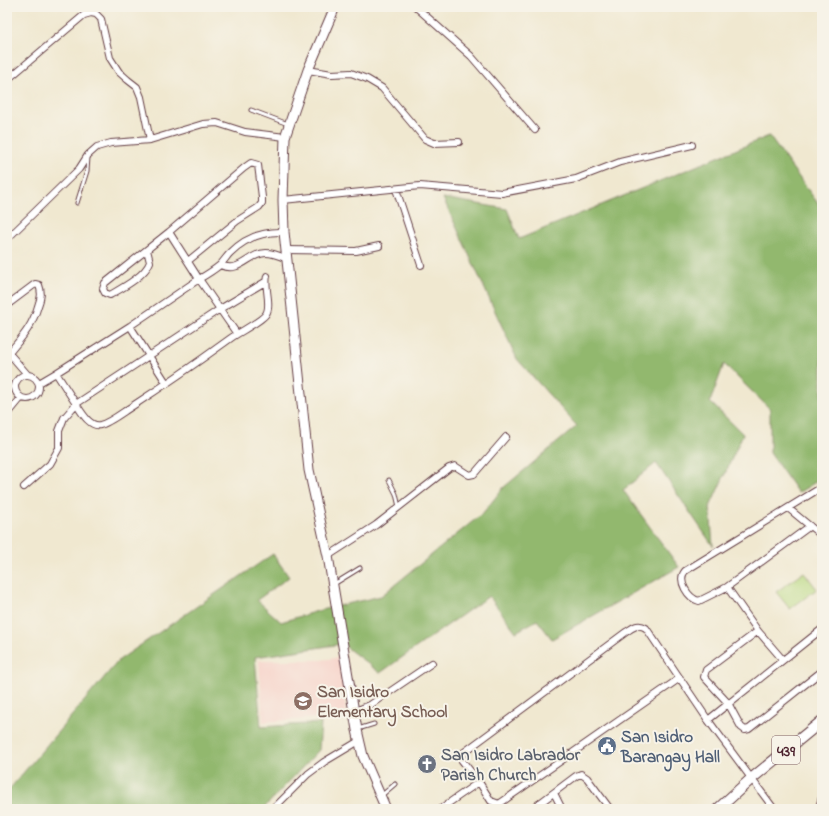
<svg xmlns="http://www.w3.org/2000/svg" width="829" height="816" viewBox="0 0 829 816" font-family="'Indie Flower',sans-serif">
	<rect width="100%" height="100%" fill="#f7f3e8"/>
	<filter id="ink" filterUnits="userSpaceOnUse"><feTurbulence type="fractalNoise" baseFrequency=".025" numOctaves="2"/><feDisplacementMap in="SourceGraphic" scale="8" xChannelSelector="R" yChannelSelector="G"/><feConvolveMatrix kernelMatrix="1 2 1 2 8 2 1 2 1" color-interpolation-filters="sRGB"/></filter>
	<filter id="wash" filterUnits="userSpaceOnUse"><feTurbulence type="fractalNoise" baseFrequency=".012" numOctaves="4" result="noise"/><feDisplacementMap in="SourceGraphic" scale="16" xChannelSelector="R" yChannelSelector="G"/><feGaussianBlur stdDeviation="0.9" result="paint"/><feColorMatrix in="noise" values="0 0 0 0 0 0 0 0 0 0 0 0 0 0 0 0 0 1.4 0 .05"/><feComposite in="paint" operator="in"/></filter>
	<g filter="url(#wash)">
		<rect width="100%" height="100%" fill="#f0e8d0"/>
		<path fill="#f7d1c8" d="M342,657l4,59 -83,6 -4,-62h62z"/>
		<path fill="#b8d87f" stroke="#817c55" d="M804,572l13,17 -27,20 -14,-17z"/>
		<path fill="#92b86e" stroke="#6e6c4c" d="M769,136l53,73v269l-24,15 -28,-40v-44l-46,-45 -14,38 33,32 -33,73 3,39 -57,-83 -33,27 56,77 -127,72 -15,-19 -21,12 -27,-36 -109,77 -38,-29 -87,13 6,70 60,-4 -2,27 -56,59h-256v-17l112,-132 154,-106 16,23 -32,23 24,22 40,-12 60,-14 102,-83 20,-25 74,-62 -60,-67 -74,-161 64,11 12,30z"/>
	</g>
	<g filter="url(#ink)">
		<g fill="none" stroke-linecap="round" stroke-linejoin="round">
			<g stroke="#633d44" stroke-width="5">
				<path id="lane" d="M251,110l37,14
					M77,203l10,-32 1,-14
					M389,480l7,14 3,13
					M334,584l26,-16
					M358,729l16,-5
					M382,795l13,-11"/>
			</g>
			<g stroke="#633d44" stroke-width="8">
				<path id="street" d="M416,7l55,49 64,74
					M308,70l24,4 19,-1 16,6 15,9 43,51 9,4 25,-1
					M7,80l77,-65 7,-2 5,1 5,5 9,39 9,14 9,8 9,7 4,10 9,43
					M396,189l25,76
					M283,200l137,-14 82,7 74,-14 44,-17 72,-17
					M7,239l72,-70 9,-14 9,-8 14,-4 39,-3 53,-16 14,-1 28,9 40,5
					M147,250l3,12c-5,14 -28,26 -40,33l-5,-2 -2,-4 2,-6 64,-51
					M286,250l70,1 23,-5
					M188,261l49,-40 22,-14 3,-4v-6l-4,-32 -7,-2 -7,5 -75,64 30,47 -69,47 -74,47 20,31 144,-95 45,-27
					M220,265c21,9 28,-12 46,-12 8,0 14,3 21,6
					M7,305l28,-21 4,1c3,8 2,13 -1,21 -6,21 -16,31 -29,47
					M130,326l37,58
					M237,334l-38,-55c7,-4 15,-9 21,-14 4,-4 7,-9 10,-12 15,-15 34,-22 54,-21
					M7,351l20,23
					M15 387a12 12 0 1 1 24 0a12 12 0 1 1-24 0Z
					M39,383l17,-10
					M7,415l14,-17
					M24,487l26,-23 9,-16v-17l5,-13 12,-14c5,7 13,23 24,21 9,-2 23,-13 31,-18 34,-22 67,-45 100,-69 8,-6 31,-17 35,-24 6,-9 -2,-27 1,-38
					M788,508l34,28
					M810,526l-83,61 -28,14c-11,-3 -22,-20 -14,-30l137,-84
					M328,556l48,-31 73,-57 6,-2 14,9 5,-1 32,-37
					M727,587l31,44 25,29
					M758,631l-52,39 -2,7 24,26 13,24 4,3 4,-1 73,-58
					M680,678l-181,126 -8,-3 -12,-19 -19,-24 3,-5 163,-121c8,-5 12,-9 20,-4l62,92 66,89
					M353,712l17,-7 62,-42
					M708,720l114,-91
					M554,793l8,16
					M273,809l35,-35 16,-12 35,-21
					M440,809l39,-27
					M532,809l44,-33 5,-2 6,4 23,31
					M822,809l-2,-5 2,-7"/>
			</g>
			<g stroke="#633d44" stroke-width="11">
				<path id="secondary" d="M335,7l-27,63 -23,67 -2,63 1,32 25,238 19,86 29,174 6,26 23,53"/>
			</g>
			<g stroke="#633d44" stroke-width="12">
				<path id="primary" d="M718,809l33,-30 71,-58"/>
			</g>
			<use href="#lane" stroke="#fff" stroke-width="3"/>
			<use href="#street" stroke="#fff" stroke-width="6"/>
			<use href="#secondary" stroke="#fff" stroke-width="9"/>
			<use href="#primary" stroke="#fff" stroke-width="10"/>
		</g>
	</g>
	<defs>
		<g id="school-disc" transform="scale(1)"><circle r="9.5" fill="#8d6e63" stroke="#f7f3e8"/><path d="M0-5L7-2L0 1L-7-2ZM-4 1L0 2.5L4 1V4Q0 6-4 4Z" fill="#fff"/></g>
		<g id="civic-disc" transform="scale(1)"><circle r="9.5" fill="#5c6f8a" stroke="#f7f3e8"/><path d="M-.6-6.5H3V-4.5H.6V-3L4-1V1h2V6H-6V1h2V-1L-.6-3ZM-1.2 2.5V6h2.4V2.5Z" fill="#fff"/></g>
		<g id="church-disc" transform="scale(1)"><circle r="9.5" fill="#6b7280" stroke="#f7f3e8"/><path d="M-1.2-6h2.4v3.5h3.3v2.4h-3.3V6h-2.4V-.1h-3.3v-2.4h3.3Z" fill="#fff"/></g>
	</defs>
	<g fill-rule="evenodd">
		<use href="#school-disc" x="303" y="701"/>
		<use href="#civic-disc" x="607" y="746"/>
		<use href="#church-disc" x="427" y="764"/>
	</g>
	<g text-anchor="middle" stroke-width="4" stroke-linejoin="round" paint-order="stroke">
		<rect fill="#f7f3e8" stroke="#7e5f64" stroke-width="1" x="772" y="736" width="28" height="28" rx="3"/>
		<g font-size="16" font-weight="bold" fill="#4a1f2b">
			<text x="786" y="756">439</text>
		</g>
		<g font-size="17" font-weight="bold" fill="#785e54" stroke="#f7f3e8" text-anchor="start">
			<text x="317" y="697">San Isidro<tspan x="317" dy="20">Elementary School</tspan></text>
		</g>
		<g font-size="17" font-weight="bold" fill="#4e5e75" stroke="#f7f3e8" text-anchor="start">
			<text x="621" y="742">San Isidro<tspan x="621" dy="20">Barangay Hall</tspan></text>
		</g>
		<g font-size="17" font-weight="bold" fill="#5b616d" stroke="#f7f3e8" text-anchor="start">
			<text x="441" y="760">San Isidro Labrador<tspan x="441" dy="20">Parish Church</tspan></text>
		</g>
	</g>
	<rect width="829" height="816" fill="none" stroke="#f7f3e8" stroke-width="24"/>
</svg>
